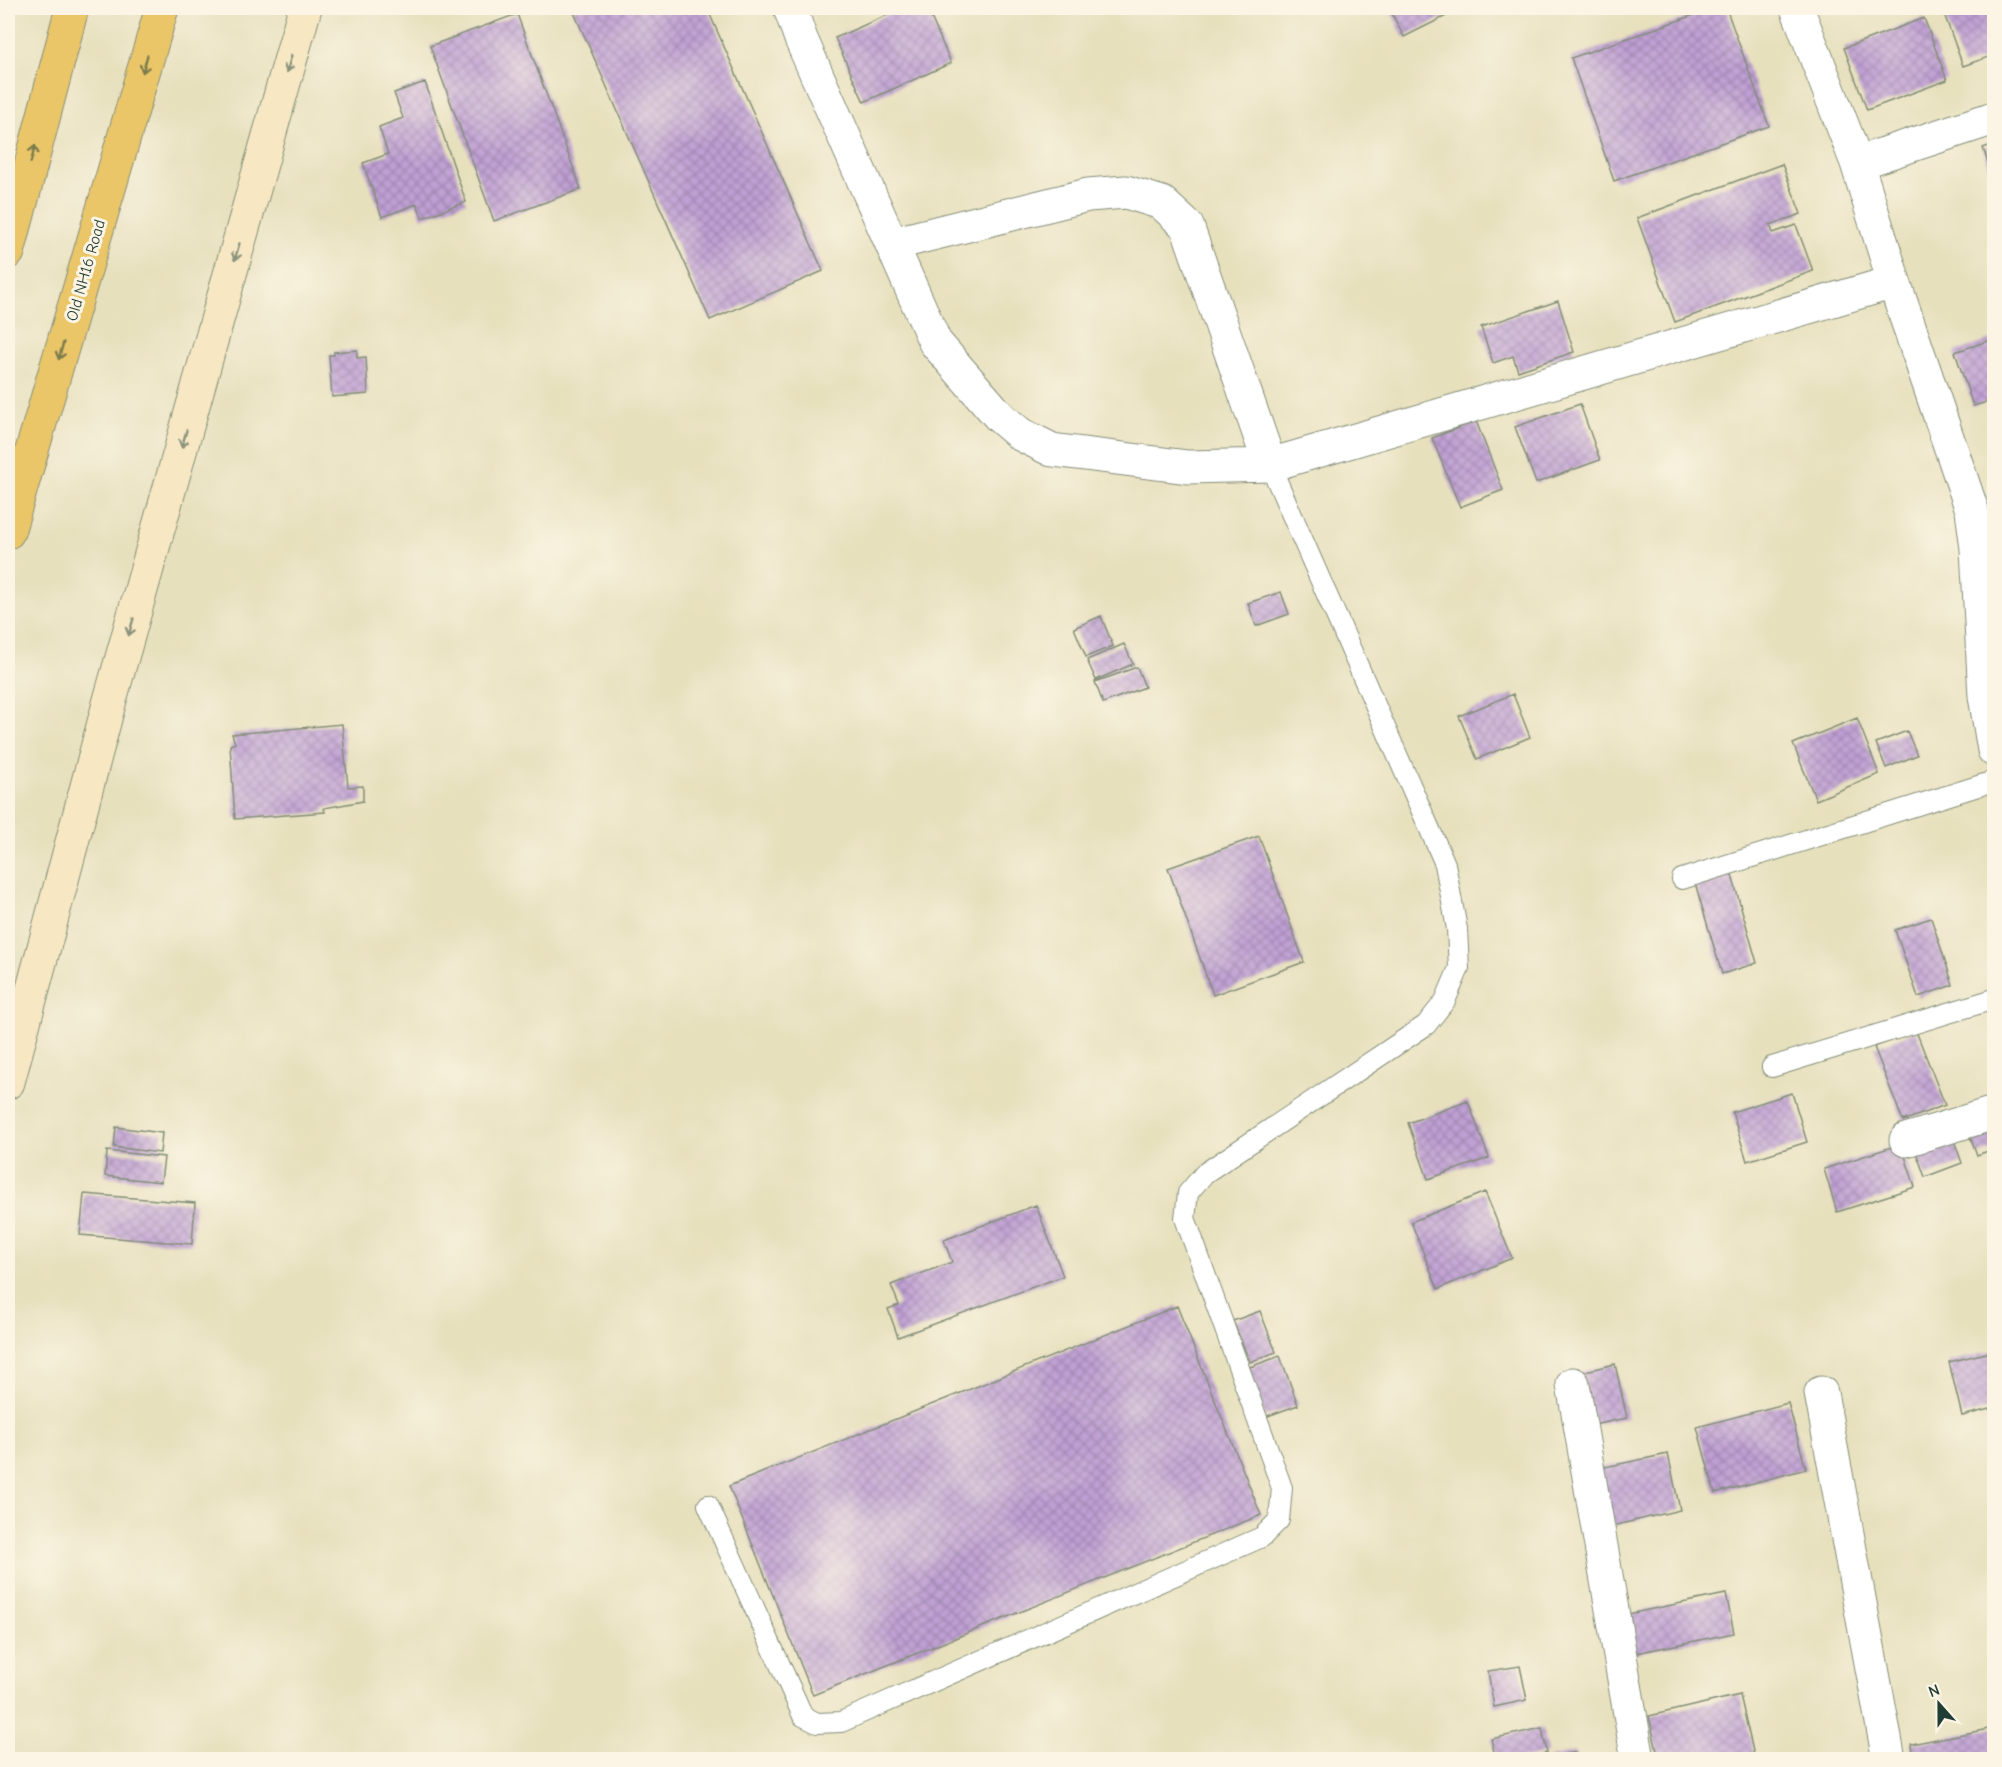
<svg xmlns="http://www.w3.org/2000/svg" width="2002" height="1767" viewBox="0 0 2002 1767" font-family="'Comic Neue',sans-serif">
	<defs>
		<pattern id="building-cross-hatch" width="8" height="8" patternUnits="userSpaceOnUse" patternTransform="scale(1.5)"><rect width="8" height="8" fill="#c0a0d4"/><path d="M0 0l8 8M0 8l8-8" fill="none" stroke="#9b84ad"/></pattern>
	</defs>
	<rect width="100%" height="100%" fill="#fcf5e5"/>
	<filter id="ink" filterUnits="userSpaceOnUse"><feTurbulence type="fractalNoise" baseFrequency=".0167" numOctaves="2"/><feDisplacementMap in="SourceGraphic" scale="12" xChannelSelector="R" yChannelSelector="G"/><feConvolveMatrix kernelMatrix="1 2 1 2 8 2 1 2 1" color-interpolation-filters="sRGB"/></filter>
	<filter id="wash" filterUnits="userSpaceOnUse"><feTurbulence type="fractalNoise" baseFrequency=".008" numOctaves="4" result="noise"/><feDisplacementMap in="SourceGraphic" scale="24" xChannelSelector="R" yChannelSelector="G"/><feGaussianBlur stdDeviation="1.35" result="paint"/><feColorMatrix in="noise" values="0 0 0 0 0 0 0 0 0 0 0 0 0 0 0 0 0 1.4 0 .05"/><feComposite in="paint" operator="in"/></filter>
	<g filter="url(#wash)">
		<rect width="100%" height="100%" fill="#e7e0bd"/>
		<g id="blocks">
			<path fill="url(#building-cross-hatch)" d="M572,8h135l116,263 -113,49z
				M903,8h24l24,55 -87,39 -29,-64z
				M1389,8h73l-58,29z
				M1714,8h12l43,118 -155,55 -43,-123z
				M1942,8h52v47l-31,11z
				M517,14l64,175 -87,32 -64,-175z
				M1924,18l23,62 -80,30 -23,-62z
				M425,82l41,120 -44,16 -5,-14 -35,13 -19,-54 25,-9 -9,-27 24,-9 -9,-25z
				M1994,144v37l-11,-33z
				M1782,164l19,50 -31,11 3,8 23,-8 17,46 -138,51 -38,-104z
				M1558,301l16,51 -56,19 -5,-15 -20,7 -12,-36z
				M1994,339v61l-21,6 -18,-54z
				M357,350v8l9,-1 2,37 -36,3 -3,-42h5v-3z
				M1580,404l20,56 -64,23 -21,-56z
				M1476,421l27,69 -43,17 -28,-69z
				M1281,592l8,22 -33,12 -8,-23z
				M1101,616l12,30 -27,11 -12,-29z
				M1124,644l9,20 -37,16 -9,-20z
				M1137,667l8,20 -42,16 -8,-21z
				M1513,694l17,43 -53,22 -18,-43z
				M1857,718l22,56 -63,26 -23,-56z
				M342,724l6,63 15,-1v15l-39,7 1,4 -90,7 -5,-74 5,-2 -3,-9z
				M1907,731l10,24 -31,13 -10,-25z
				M1259,836l45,126 -91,33 -45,-127z
				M1731,872l26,91 -35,11 -27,-91z
				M1931,918l22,67 -35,12 -23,-67z
				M1916,1031l29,74 -42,16 -29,-74z
				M1792,1093l15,49 -60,19 -15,-49z
				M1468,1101l21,57 -61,21 -20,-56z
				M1966,1125h28v24l-17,6z
				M116,1127l46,6 -2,20 -46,-6z
				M1952,1135l10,28 -37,14 -10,-28z
				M1901,1144l14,43 -78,25 -13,-43z
				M107,1151l57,6 -3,25 -56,-6z
				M1485,1192l27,66 -74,31 -27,-67z
				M84,1194l111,9 -3,41 -112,-9z
				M1036,1205l27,71 -165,61 -10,-28 11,-4 -8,-20 61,-23 -8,-22z
				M1177,1306l84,209 -448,180 -84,-209z
				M1260,1311l16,41 -26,10 -17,-41z
				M1994,1351v57l-32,8 -13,-54z
				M1280,1356l18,49 -33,12 -18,-49z
				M1615,1364l12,54 -34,7 -12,-53z
				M1788,1403l18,66 -91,24 -18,-66z
				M1668,1454l12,56 -68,16 -12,-58z
				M1726,1594l8,39 -103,21 -8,-39z
				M1520,1666l7,34 -33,7 -6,-36z
				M1740,1695l15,65h-96l-10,-44z
				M1542,1728l5,25 -31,7h-20l-5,-21z
				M1994,1728v32h-81l-2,-16z
				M1575,1752l2,8h-30v-1z"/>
		</g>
	</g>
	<g filter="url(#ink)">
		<use href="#blocks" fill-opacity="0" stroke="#838e78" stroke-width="1.5"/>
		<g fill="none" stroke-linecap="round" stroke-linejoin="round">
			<g stroke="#838e78" stroke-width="22">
				<path id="lane" d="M1682,879l312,-98
					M1772,1067l222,-68
					M708,1505l95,211 14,7 24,-1 421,-185 17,-17 3,-32 -97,-270 3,-25 17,-20 221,-148 19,-24 14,-33 -2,-39 -12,-65 -175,-399"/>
			</g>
			<g stroke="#838e78" stroke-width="35">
				<path id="street" d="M790,8l11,31 134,303 65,75 20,17 32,16 136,17 82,-2 624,-183
					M1797,8l60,155 37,119 78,228 5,39 8,147 9,54
					M1857,163l137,-45
					M892,244l196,-49 38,-3 36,11 25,23 83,239
					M1906,1140l88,-27
					M1573,1384l65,376
					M1821,1393l68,367"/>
			</g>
			<g stroke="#838e78" stroke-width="35">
				<path id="secondary" d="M8,1082l102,-382 195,-692"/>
			</g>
			<g stroke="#838e78" stroke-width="35">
				<path id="primary" d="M8,252l64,-244
					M8,532l154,-524"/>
			</g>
			<use href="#lane" stroke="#fff" stroke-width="20"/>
			<use href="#street" stroke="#fff" stroke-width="33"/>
			<use href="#secondary" stroke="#f7e8c3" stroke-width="33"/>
			<use href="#primary" stroke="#ebc669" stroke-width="33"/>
		</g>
		<defs><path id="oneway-shaft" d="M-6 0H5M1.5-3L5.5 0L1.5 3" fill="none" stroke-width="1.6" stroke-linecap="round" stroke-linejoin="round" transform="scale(1.5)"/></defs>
		<g stroke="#7b7b4c">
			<use href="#oneway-shaft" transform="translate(145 64) rotate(106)"/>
			<use href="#oneway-shaft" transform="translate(33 154) rotate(-75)"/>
			<use href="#oneway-shaft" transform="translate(61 351) rotate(106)"/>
		</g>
		<g stroke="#8b927c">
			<use href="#oneway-shaft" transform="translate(289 64) rotate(106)"/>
			<use href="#oneway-shaft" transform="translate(237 252) rotate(106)"/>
			<use href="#oneway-shaft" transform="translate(184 439) rotate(106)"/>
			<use href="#oneway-shaft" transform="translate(131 627) rotate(106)"/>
		</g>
	</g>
	<g text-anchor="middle" stroke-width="6" stroke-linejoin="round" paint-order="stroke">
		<g font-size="16" fill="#1f3d34" stroke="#fcf5e5">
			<text transform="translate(85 270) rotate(-74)" y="6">Old NH16 Road</text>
		</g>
	</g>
	<rect width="2002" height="1767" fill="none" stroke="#fcf5e5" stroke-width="30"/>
	<g transform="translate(1939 1704) rotate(339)" stroke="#fcf5e5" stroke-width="4.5" paint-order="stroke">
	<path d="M0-4.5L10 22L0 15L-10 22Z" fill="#1f3d34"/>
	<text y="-9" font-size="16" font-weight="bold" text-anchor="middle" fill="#1f3d34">N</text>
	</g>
</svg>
